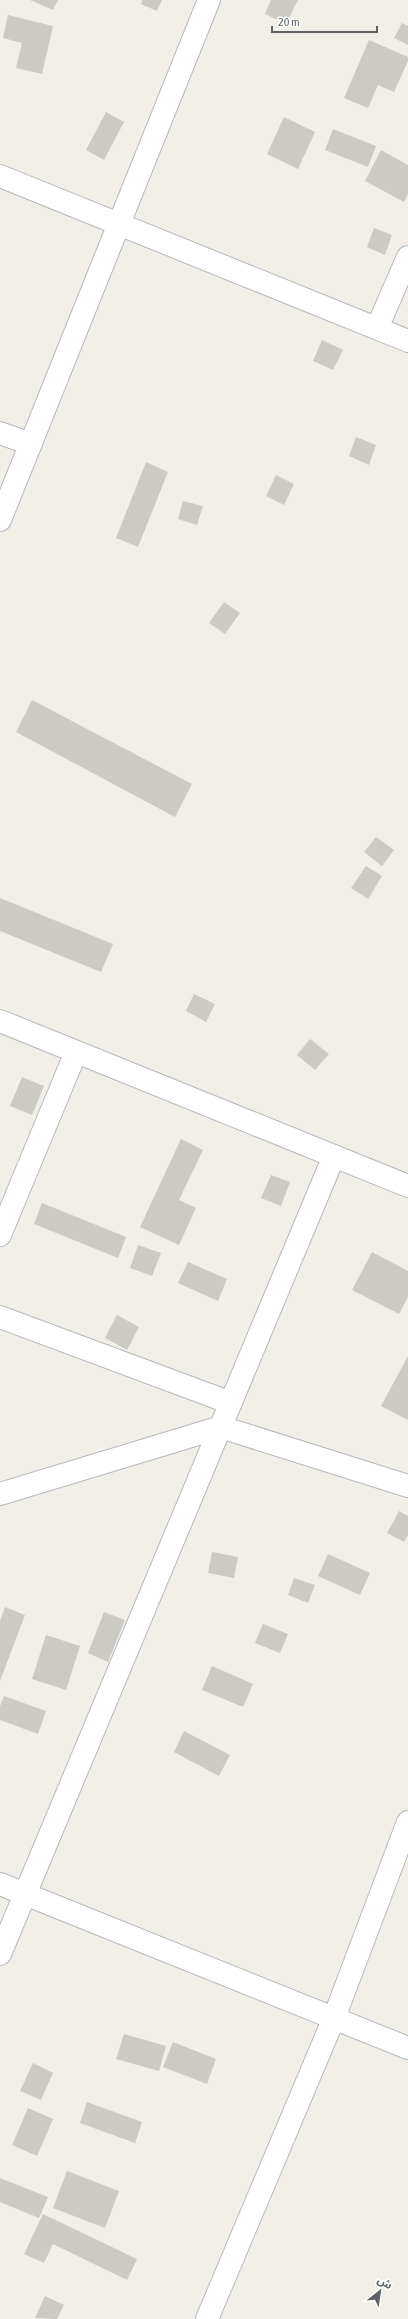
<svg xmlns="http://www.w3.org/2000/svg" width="408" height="2319" viewBox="0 0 408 2319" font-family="'Asap Condensed','Noto Sans Arabic',sans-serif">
	<rect width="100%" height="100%" fill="#f1efe8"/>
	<path fill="#cccac5" d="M30,0h28l-5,10z
		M142,0h20l-5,11 -16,-7z
		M271,0h27l-12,24 -21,-10z
		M8,15l45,11 -11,48 -26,-6 6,-25 -19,-5z
		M402,23l6,3v19l-14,-7z
		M369,40l39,17v4l-14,31 -16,-7 -10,23 -24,-10z
		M106,112l18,10 -20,38 -18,-10z
		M284,117l31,15 -17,37 -31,-15z
		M333,129l43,17 -8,21 -43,-17z
		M381,150l27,15v29l-4,8 -39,-21z
		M374,228l18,7 -7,20 -18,-8z
		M322,340l21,10 -10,20 -20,-9z
		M356,437l20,8 -7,20 -20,-9z
		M146,462l22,10 -30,75 -22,-9z
		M276,475l18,9 -10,21 -18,-9z
		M183,501l20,5 -6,19 -19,-6z
		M224,602l16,11 -15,21 -16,-11z
		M32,700l160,84 -17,33 -159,-85z
		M376,837l18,13 -12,16 -18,-14z
		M366,866l16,10 -14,23 -17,-11z
		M0,898l113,46 -12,28 -101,-41z
		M194,994l21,10 -9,18 -20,-11z
		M310,1039l19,15 -14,16 -18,-15z
		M22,1077l22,9 -12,29 -22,-9z
		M181,1139l22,11 -24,50 17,8 -17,37 -39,-18z
		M271,1175l19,7 -9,24 -20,-8z
		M42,1203l84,34 -8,21 -84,-34z
		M138,1245l23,8 -9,23 -22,-8z
		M372,1252l36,19v26l-9,17 -47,-24z
		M188,1262l39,17 -9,22 -40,-18z
		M117,1315l22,12 -12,23 -22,-12z
		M408,1356v64l-27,-14z
		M399,1511l9,5v19l-4,7 -17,-9z
		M212,1552l26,5 -4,21 -26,-5z
		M328,1554l42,19 -10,22 -42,-19z
		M294,1578l21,7 -7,18 -20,-8z
		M5,1607l20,8 -25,66v-60z
		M104,1612l21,8 -17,42 -20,-9z
		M263,1624l25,10 -8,19 -25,-10z
		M46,1635l34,11 -14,44 -34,-11z
		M212,1666l41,18 -10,23 -41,-17z
		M4,1696l42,15 -8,23 -38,-14v-14z
		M184,1731l46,24 -11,21 -45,-24z
		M124,2034l42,12 -7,25 -43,-12z
		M173,2042l43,17 -9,25 -44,-17z
		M33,2063l20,10 -12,27 -21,-9z
		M87,2102l55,20 -7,21 -55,-20z
		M28,2108l25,11 -16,37 -25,-11z
		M67,2171l52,20 -14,37 -52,-20z
		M0,2178l48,19 -9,21 -39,-16z
		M43,2214l94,45 -10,21 -74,-36 -9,19 -20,-9z
		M45,2296l19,9 -7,14 -22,-1z"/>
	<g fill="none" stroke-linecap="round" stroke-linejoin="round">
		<g stroke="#b5b8bc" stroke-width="24">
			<path id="street" d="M0,176l408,165
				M377,328l31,-71
				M0,433l31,11
				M0,520l209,-520
				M0,1021l408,165
				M0,1235l76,-183
				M0,1317l231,86
				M0,1494l221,-67 187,59
				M0,1884l408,164
				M0,1954l334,-798"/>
		</g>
		<g stroke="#b6babf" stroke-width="24">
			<path id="secondary" d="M207,2319l127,-301 74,-196"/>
		</g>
		<use href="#street" stroke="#fff" stroke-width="22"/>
		<use href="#secondary" stroke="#fff" stroke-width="22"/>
	</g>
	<g transform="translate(380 2291) rotate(30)" stroke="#ffffff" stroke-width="3" paint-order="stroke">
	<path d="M0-3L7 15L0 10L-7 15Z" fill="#5f6368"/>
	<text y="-6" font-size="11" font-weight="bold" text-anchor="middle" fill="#5f6368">ش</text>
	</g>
	<path d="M272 26v6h105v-6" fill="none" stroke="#5f6368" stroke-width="2"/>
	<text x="278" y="26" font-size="12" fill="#5f6368" stroke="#ffffff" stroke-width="3" paint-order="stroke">20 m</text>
</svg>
